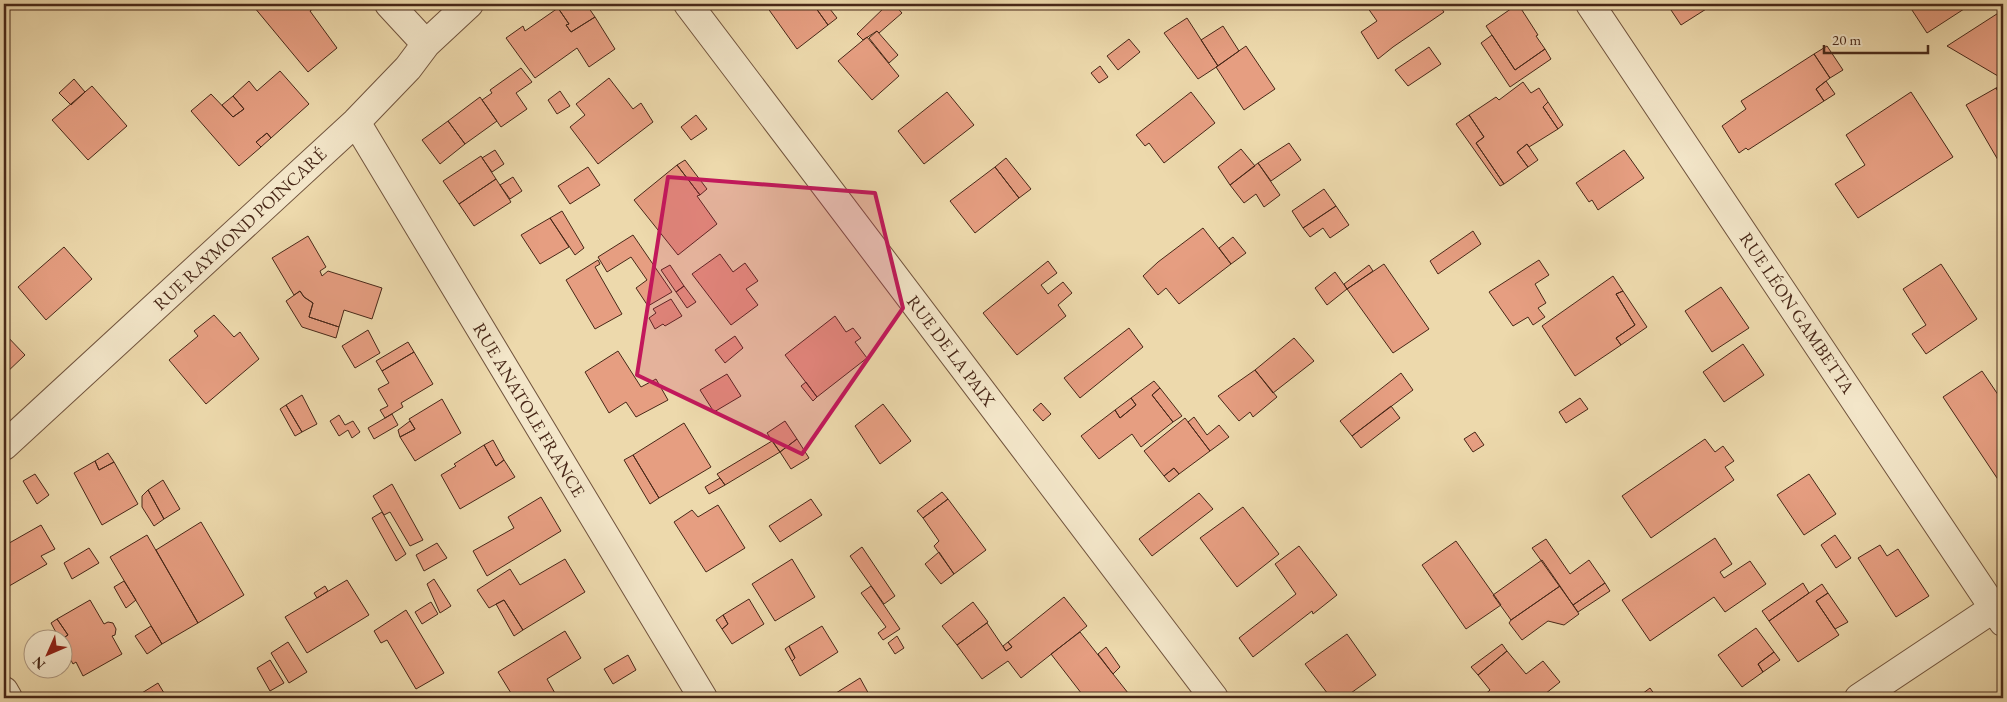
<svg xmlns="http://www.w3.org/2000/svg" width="2007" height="702" viewBox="0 0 2007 702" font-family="'EB Garamond',serif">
	<rect width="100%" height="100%" fill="#edd9ac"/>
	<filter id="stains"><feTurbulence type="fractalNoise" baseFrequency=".004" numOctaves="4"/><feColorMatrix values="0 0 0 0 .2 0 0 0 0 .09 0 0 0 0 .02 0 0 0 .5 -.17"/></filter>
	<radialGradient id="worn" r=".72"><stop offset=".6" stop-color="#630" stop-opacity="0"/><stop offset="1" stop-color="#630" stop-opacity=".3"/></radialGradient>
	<path fill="#e69e81" stroke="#482818" d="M258,4h57l2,2 -7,5 27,37 -29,24 -54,-65z
		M564,4h22l9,13 -24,15 -5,-7 3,-1 -11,-16z
		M771,4h42l15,21 -31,24 -30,-42z
		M813,4h13l11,14 -9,7z
		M888,4h6l8,9 -23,20 -2,-2 -14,9 -6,-6z
		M1365,4h73l6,8 -51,35 -15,12 -17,-27 16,-11z
		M1518,4l20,31 -2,1 9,13 -30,21 -29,-44z
		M1667,4h47l-33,21z
		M1908,4h52l4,5 -37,24z
		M558,8l11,16 -3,1 5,7 24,-15 20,32 -26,18 -12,-19 -42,30 -29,-40 17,-12 2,5z
		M2003,10v69l-56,-33z
		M1187,18l31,48 -20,13 -34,-46z
		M1223,26l16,25 -21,15 -17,-26z
		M877,31l21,24 -9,8 -20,-25z
		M1492,35l23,35 30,-21 6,10 -41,28 -29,-44z
		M867,37l32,39 -27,24 -34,-39z
		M1129,39l11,13 -22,18 -11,-14z
		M1246,46l29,43 -31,21 -28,-43z
		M1827,46l16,24 -13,8 -16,-24z
		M1429,47l12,17 -33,22 -13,-16z
		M1814,54l16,24 -14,11 8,12 -76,49 -2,-2 -7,5 -17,-27 24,-17 -5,-8z
		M1100,66l8,11 -9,6 -8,-10z
		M521,68l11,14 -16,11 11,16 -26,18 -19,-27 10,-7 -2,-3z
		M280,71l29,33 -38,34 -4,-5 -11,9 5,5 -22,19 -48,-55 20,-17 22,23 11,-8 -11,-13 16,-15 8,10z
		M609,78l24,31 8,-6 12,19 -55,42 -28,-37 15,-12 -9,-11z
		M74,79l11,13 -14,13 -12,-12z
		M1826,81l9,13 -11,7 -8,-12z
		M1523,82l8,11 8,-5 9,14 -5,5 15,22 -29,18 -2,-3 -10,8 11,15 -24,17 -28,-41 8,-6 -15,-22 27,-18 3,3z
		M2003,83v17l-7,-12z
		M92,86l35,40 -39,34 -36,-40z
		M1996,88l7,12v57l-5,3 -32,-55z
		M560,91l10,15 -13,8 -9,-14z
		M947,92l27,33 -50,39 -26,-33z
		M1191,92l24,31 -51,40 -15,-20 -4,3 -9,-11z
		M1911,92l42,65 -95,61 -23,-34 30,-19 -19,-30z
		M233,96l11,13 -11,8 -11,-12z
		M480,97l17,24 -32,23 -17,-23z
		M1548,102l15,23 -5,4 -15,-22z
		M696,115l11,14 -16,11 -10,-13z
		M1469,115l15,22 -8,6 28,41 -4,2 -44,-62z
		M448,121l17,23 -25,20 -18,-24z
		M267,133l4,5 -10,9 -5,-5z
		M1289,143l12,17 -30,21 -13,-18z
		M1527,144l11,16 -10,7 -11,-15z
		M1241,149l14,17 -25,19 -12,-18z
		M495,150l9,14 -12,8 -10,-14z
		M1624,150l20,28 -46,32 -6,-10 -3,2 -13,-19z
		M481,156l15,23 -37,25 -16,-23z
		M1006,158l25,31 -12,9 -24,-31z
		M685,160l22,29 -7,6 -23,-30z
		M1258,163l22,32 -16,12 -8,-13 -12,9 -14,-18z
		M677,165l23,30 -3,1 20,28 -39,31 -44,-55z
		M588,167l12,18 -30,19 -12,-18z
		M995,167l24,31 -44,35 -25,-32z
		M513,177l9,14 -12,8 -10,-14z
		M496,179l15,23 -37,24 -15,-22z
		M1324,189l12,17 -33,22 -11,-17z
		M1336,206l13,19 -19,13 -7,-10 -13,9 -7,-9z
		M562,211l22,37 -9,7 -25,-37z
		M550,218l19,29 -29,17 -19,-29z
		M1203,228l28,36 -52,40 -13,-16 -8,7 -15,-19 15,-14z
		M1473,231l8,13 -43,30 -8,-13z
		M633,235l39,57 -24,14 -12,-18 11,-8 -16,-23 -24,15 -9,-15z
		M308,236l18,31 -6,4 2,5 6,-5 54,17 -10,31 -28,-9 -5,17 -30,-10 4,-14 -9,-6 -4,-6 -6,4 -22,-37z
		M1233,237l13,16 -15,11 -12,-16z
		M64,247l28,32 -46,41 -28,-33z
		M720,254l13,18 12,-9 13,18 -12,8 12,16 -27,20 -39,-51z
		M598,260l2,4 -5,3 27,47 -27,15 -29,-49z
		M1539,260l10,15 -14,9 11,19 -8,5 7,9 -12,8 -5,-8 -15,9 -24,-34z
		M1048,261l9,12 -16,12 7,9 15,-12 9,11 -14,12 8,11 -49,39 -34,-42z
		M1384,264l45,65 -36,24 -46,-64z
		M1941,264l36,55 -51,35 -14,-20 14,-9 -23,-36z
		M670,265l14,21 -8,6 -15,-22z
		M1369,265l4,6 -26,18 -3,-5z
		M1335,272l12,17 -20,16 -12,-17z
		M1613,276l10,15 -7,3 19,31 -19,13 5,7 -46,31 -33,-50z
		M684,286l12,16 -9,6 -11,-16z
		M1721,287l28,41 -37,24 -27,-41z
		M300,291l4,6 9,6 -4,14 30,10 -3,11 -34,-11 -16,-26z
		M1623,291l24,36 -26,18 -5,-7 19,-13 -19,-31z
		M671,299l11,17 -17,10 -2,-2 -8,5 -6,-11 7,-5 -3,-4z
		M214,315l20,22 6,-5 19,27 -53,45 -37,-44 29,-24 -4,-5z
		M835,316l11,16 7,-4 8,10 -6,4 12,16 -50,39 -32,-42z
		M1129,328l14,19 -63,51 -16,-20z
		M368,330l12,23 -25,15 -13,-22z
		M4,333l21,22 -21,20z
		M735,336l8,12 -18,15 -10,-13z
		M1294,338l20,23 -41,32 -18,-23z
		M408,342l6,10 -32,19 -6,-10z
		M1743,344l21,31 -40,27 -21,-30z
		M618,351l23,36 15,-8 12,21 -32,17 -10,-15 -17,11 -24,-41z
		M414,352l19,32 -32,19 2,4 -18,11 -5,-8 8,-4 -10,-17 11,-6 -7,-12z
		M1255,370l22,27 -24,20 -3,-5 -11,9 -21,-25z
		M1982,371l21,31v85l-60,-90z
		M1401,373l12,17 -61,46 -12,-15z
		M727,374l14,22 -27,16 -14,-22z
		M1154,381l6,7 -8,7 21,27 -32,25 -9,-13 -33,25 -18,-23 34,-26 5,8 16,-13 -5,-7z
		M806,382l11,15 -4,4 -12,-15z
		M1160,388l22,28 -9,6 -21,-27z
		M302,395l15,29 -15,8 -16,-27z
		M1131,398l5,7 -16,13 -5,-8z
		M1580,398l8,11 -22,14 -7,-11z
		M442,399l19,34 -46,28 -15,-24 15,-8 -6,-10z
		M1041,403l10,11 -8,7 -10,-11z
		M883,404l28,37 -31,23 -25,-38z
		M286,405l16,27 -7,4 -15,-27z
		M1391,406l9,12 -39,30 -9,-12z
		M392,414l6,11 -24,14 -6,-11z
		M339,415l6,10 8,-4 7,11 -8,6 -4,-8 -9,6 -9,-15z
		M1194,417l13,18 12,-10 10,12 -19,14 -22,-29z
		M1185,418l25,33 -31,23 -5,-6 -10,8 -20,-25z
		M410,421l5,8 -15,8 -2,-7z
		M785,421l12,18 -17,13 -13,-19z
		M684,423l27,44 -52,31 -26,-43z
		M1475,432l9,13 -11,7 -9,-13z
		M797,439l12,19 -18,11 -11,-17z
		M1705,439l10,13 8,-6 11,15 -9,6 9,13 -83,58 -29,-42z
		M493,440l11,20 -8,6 -12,-21z
		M772,441l8,11 -55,33 -8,-11z
		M484,445l12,21 8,-6 11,17 -55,32 -19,-34 15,-9 -2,-2z
		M108,453l6,9 -15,8 -4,-9z
		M633,455l26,43 -9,6 -26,-44z
		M95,461l4,9 15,-8 24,42 -36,21 -28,-52z
		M1174,468l5,6 -10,8 -5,-6z
		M35,474l14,21 -12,9 -14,-23z
		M1809,474l27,40 -32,21 -27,-40z
		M720,478l5,7 -16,9 -4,-7z
		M163,480l17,29 -16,10 -16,-29z
		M392,484l31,56 -13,6 -20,-34 -6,3 -11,-19z
		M148,490l16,29 -10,7 -12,-19v-11z
		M942,492l6,7 -25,19 -6,-7z
		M1199,493l14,16 -61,47 -13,-17z
		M541,497l20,34 -74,45 -14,-25 41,-23 -6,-11z
		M811,499l11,16 -42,27 -11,-16z
		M948,499l38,51 -32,24 -20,-28 5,-5 -16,-23z
		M718,505l27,43 -39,24 -32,-50 18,-12 6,7z
		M1243,507l36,47 -42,33 -37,-49z
		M382,512l24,42 -10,7 -24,-43z
		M201,522l43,73 -46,28 -42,-73z
		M41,525l14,24 -14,7 6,8 -43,25v-43z
		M147,535l51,88 -36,21 -52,-87z
		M1835,535l16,23 -15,10 -15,-23z
		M1715,538l17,26 -12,8 4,6 26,-17 16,23 -41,28 -11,-15 -64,44 -28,-41z
		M1546,539l24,35 19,-14 16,23 -32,22 -41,-57z
		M1456,541l45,64 -35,24 -44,-64z
		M437,543l10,15 -23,13 -8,-16z
		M1880,545l7,11 11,-7 31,47 -33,21 -38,-59z
		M1299,546l38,49 -24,19 -1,-3 -59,46 -14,-19 57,-44 -21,-30z
		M862,547l33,49 -11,8 -34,-48z
		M89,548l10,15 -27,16 -8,-16z
		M939,552l15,22 -13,10 -16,-20z
		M565,559l20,33 -62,38 -19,-30 -15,8 -12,-18 33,-21 10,16z
		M792,559l23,38 -40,24 -23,-37z
		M1542,560l18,26 -49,34 -18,-25z
		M434,579l17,27 -11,7 -13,-29z
		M347,580l22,35 -62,38 -22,-36z
		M124,581l12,19 -10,8 -12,-21z
		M1605,583l5,8 -32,21 -5,-7z
		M1803,583l6,10 -40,28 -7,-10z
		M1822,584l6,9 -12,8 23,34 -41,27 -29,-41z
		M325,586l3,5 -11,7 -3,-5z
		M871,586l29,43 -17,11 -5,-7 8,-6 -25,-34z
		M1560,586l19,28 -15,11 -16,-4 -26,19 -13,-17 2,-3z
		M1828,593l20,29 -13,7 -19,-28z
		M1064,597l23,29 -66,52 -13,-17 -26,18 -25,-34 30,-22 19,28 6,-4 -4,-5z
		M749,599l15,25 -32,20 -10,-15 6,-5 -5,-9z
		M90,600l14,24 4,-2 5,1 3,6 -1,6 -3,1 10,18 -39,22 -7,-14 -3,2 -11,-20v-4h-2l8,-5 -11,-16z
		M504,600l19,30 -9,6 -18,-32z
		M431,602l7,12 -16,10 -7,-12z
		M973,602l15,20 -31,23 -15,-19z
		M406,610l38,63 -28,16 -29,-49 -6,3 -7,-12z
		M723,615l5,9 -6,5 -6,-9z
		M57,619l11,16 -8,5 -9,-17z
		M151,626l11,18 -15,10 -12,-18z
		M822,626l16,26 -38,24 -8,-15 3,-3 -6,-12z
		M1756,628l18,24 -16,12 5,8 -21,15 -24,-32z
		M565,631l16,27 -34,21 9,16 -5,3h-37l-16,-26z
		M1080,632l33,42 19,24h-47l-34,-44z
		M1347,634l29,41 -32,23h-13l-26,-34z
		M897,636l7,12 -9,6 -7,-11z
		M288,642l19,30 -18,11 -18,-30z
		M1008,642l4,5 -6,4 -3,-5z
		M1502,644l5,7 -29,24 -7,-8z
		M789,646l6,12 -3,3 -7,-12z
		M1106,647l14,20 -7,7 -15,-20z
		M1507,651l19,23 17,-13 17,21 -20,16h-56l-2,-1 8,-7 -12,-15z
		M1774,652l6,8 -17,12 -5,-8z
		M628,655l8,15 -23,14 -9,-15z
		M270,660l14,23 -14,8 -13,-23z
		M860,678l11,20h-43z
		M158,683l9,15h-38l7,-4 1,2z
		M1650,688l7,10h-12l-3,-4z"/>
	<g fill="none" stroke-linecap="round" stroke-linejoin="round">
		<g stroke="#71543d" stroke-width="30">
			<path id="minor" d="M389,4l37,40
				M688,4l526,694
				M1590,4l413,618
				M356,122l347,576
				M4,446l352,-324 52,-54 18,-24 43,-40
				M4,691l4,7
				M1859,698l135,-90"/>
		</g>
		<use href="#minor" stroke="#f3e6c9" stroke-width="28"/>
	</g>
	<path fill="#c2185b" fill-opacity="0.2" stroke="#c2185b" stroke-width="4" stroke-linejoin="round" d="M668,177l207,16 28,115 -101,146 -165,-79z"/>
	<g text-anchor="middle" stroke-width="4" stroke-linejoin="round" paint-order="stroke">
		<g font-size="18" fill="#482818" stroke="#f3e6c9">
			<text transform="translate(240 229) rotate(-43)" y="6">RUE RAYMOND POINCARÉ</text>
			<text transform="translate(1797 313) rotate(56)" y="6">RUE LÉON GAMBETTA</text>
			<text transform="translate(951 351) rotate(53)" y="6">RUE DE LA PAIX</text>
			<text transform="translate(529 410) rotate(59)" y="6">RUE ANATOLE FRANCE</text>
		</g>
	</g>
	<rect width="2007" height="702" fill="none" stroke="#edd9ac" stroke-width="20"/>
	<rect x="5" y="5" width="1997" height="692" fill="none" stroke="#482818" stroke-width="2.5"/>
	<rect x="10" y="10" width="1987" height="682" fill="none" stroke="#482818"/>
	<g transform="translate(48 654) rotate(225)"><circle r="24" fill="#f3e6c9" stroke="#af9a82"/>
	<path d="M0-4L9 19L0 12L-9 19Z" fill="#8f2418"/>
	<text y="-8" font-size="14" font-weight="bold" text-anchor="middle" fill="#482818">N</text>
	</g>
	<path d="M1824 45v8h104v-8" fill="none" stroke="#482818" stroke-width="2.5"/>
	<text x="1832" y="45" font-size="15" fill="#482818" stroke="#f3e6c9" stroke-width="4" paint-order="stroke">20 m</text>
	<rect width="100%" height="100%" filter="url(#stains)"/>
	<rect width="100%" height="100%" fill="url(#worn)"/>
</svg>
